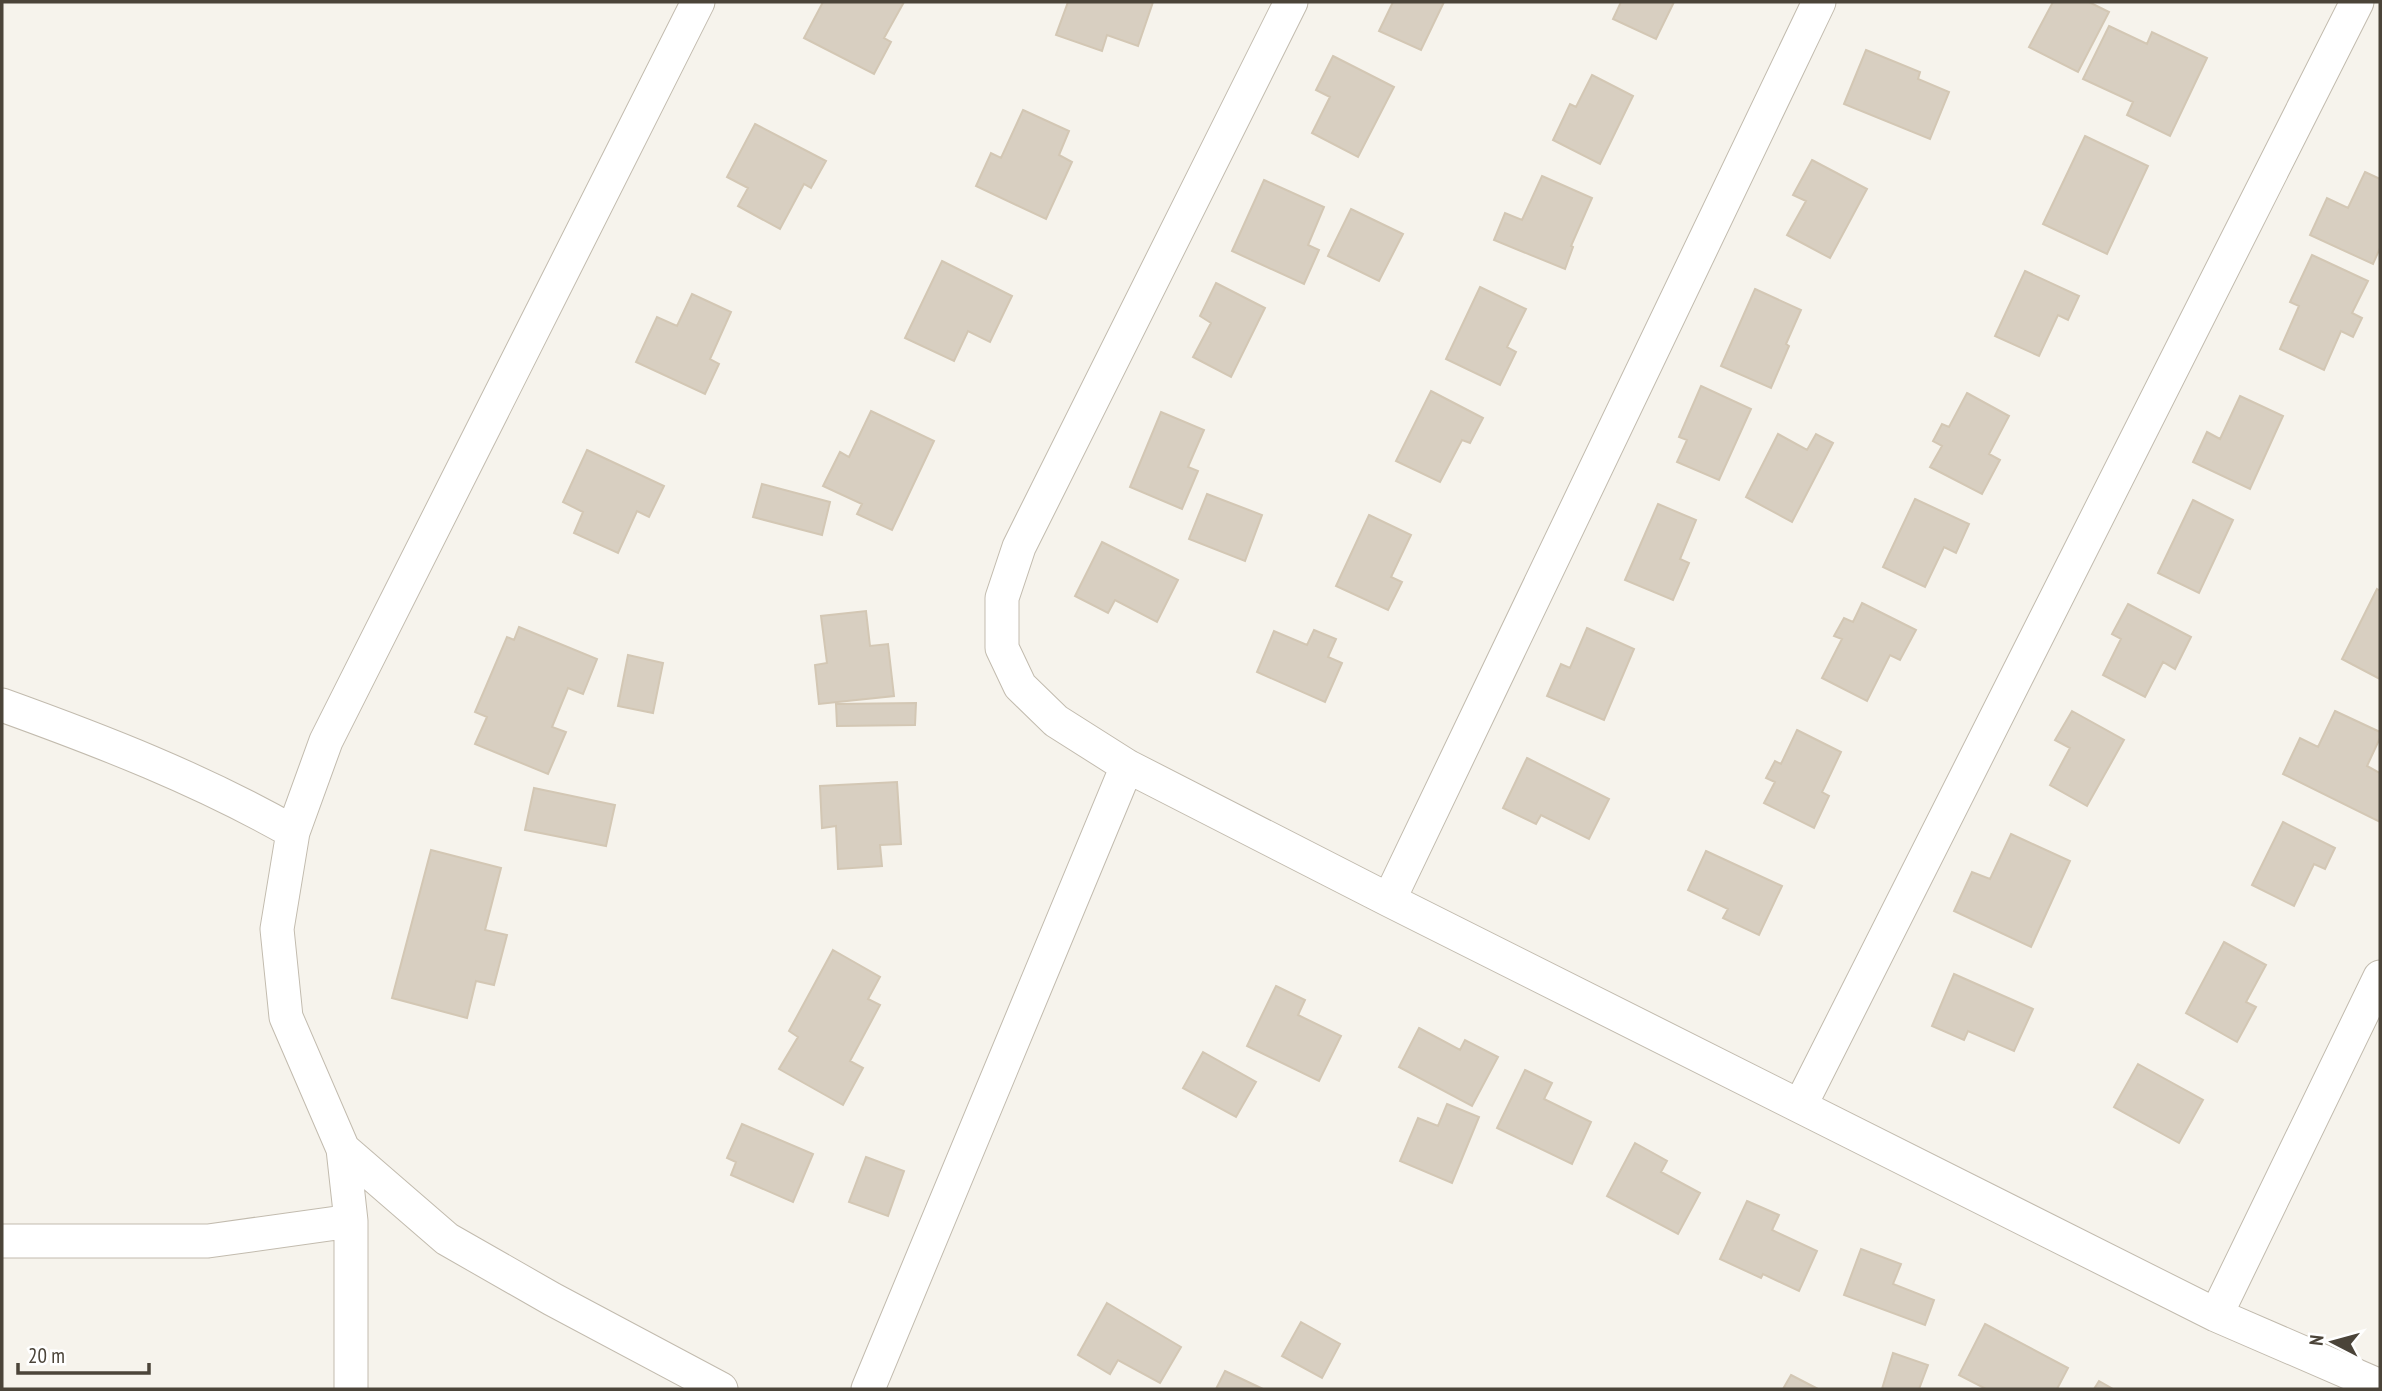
<svg xmlns="http://www.w3.org/2000/svg" width="2382" height="1391" viewBox="0 0 2382 1391" font-family="'PT Sans Narrow',sans-serif">
	<rect width="100%" height="100%" fill="#f6f3ec"/>
	<path fill="#d8cfc1" stroke="#d3c7b4" stroke-width="2" d="M823,2h81l-20,36 7,4 -17,32 -70,-36z
		M1068,2h85l-15,44 -31,-11 -5,16 -46,-16z
		M1393,2h51l-23,48 -42,-19z
		M1621,2h53l-18,37 -43,-20z
		M2053,2h36l20,10 -31,60 -49,-25z
		M2109,26l38,18 5,-12 55,26 -37,78 -43,-21 6,-13 -50,-23z
		M1866,50l54,22 -2,7 31,13 -19,47 -86,-35z
		M1333,56l61,31 -36,70 -46,-24 18,-36 -14,-7z
		M1592,75l41,21 -33,68 -47,-24 17,-36 6,3z
		M1023,110l46,21 -10,24 13,7 -26,57 -70,-33 15,-33 10,5z
		M755,124l71,37 -15,27 -7,-4 -24,45 -42,-23 10,-18 -21,-11z
		M2085,136l63,30 -41,88 -64,-30z
		M1812,160l55,29 -37,69 -43,-23 19,-34 -13,-6z
		M2365,172l15,7v69l-7,16 -63,-29 17,-37 21,10z
		M1542,176l50,22 -21,48 2,1 -8,22 -71,-29 11,-27 17,7z
		M1264,180l60,27 -16,38 11,5 -15,34 -72,-33z
		M1351,209l52,25 -24,47 -51,-25z
		M2312,255l56,26 -16,32 10,5 -9,19 -12,-6 -17,39 -44,-21 19,-43 -9,-4z
		M942,261l70,35 -22,46 -22,-11 -14,30 -49,-23z
		M2025,271l54,25 -11,24 -10,-5 -19,41 -44,-20z
		M1216,283l49,25 -34,69 -38,-20 18,-34 -11,-7z
		M1480,287l46,22 -19,38 9,5 -16,33 -54,-26z
		M1755,289l46,21 -15,34 3,2 -18,42 -50,-22z
		M692,294l39,18 -21,47 9,5 -14,30 -69,-32 21,-45 20,9z
		M1701,386l50,23 -32,71 -42,-18 10,-22 -8,-3z
		M1431,391l52,27 -13,25 -8,-3 -22,42 -44,-21z
		M1967,393l42,23 -20,38 11,6 -18,34 -52,-27 12,-21 -9,-5 9,-17 7,3z
		M2240,396l43,20 -33,73 -57,-27 14,-30 13,7z
		M871,411l63,30 -42,89 -35,-16 5,-10 -39,-18 17,-34 9,5z
		M1161,412l43,18 -16,37 10,4 -16,38 -52,-22z
		M1778,434l29,16 9,-16 17,9 -41,79 -46,-25z
		M587,450l77,36 -15,31 -12,-6 -19,42 -44,-20 9,-21 -20,-10z
		M762,484l68,18 -8,33 -69,-18z
		M1207,494l55,21 -17,46 -56,-22z
		M1915,499l54,25 -13,29 -12,-6 -19,40 -42,-20z
		M2193,500l40,20 -34,73 -41,-20z
		M1658,504l38,16 -16,39 9,4 -16,37 -48,-20z
		M1369,515l42,20 -20,42 11,5 -14,28 -52,-24z
		M1102,542l76,38 -21,42 -42,-22 -7,13 -33,-17z
		M2377,589l3,2v88l-38,-20z
		M1862,603l54,27 -16,30 -10,-5 -23,46 -45,-23 20,-39 -8,-3 10,-18 9,4z
		M2128,604l63,33 -16,32 -12,-7 -18,35 -42,-22 18,-36 -9,-5z
		M866,611l4,35 18,-2 6,52 -75,8 -4,-39 12,-2 -6,-47z
		M519,627l78,32 -14,35 -15,-6 -16,39 14,5 -18,42 -73,-30 12,-27 -12,-5 32,-75 7,3z
		M1587,628l47,21 -30,71 -57,-24 14,-32 9,4z
		M1314,630l22,9 -8,18 14,6 -17,39 -68,-30 17,-41 33,14z
		M628,655l35,8 -10,50 -35,-7z
		M916,703l-1,22 -78,1 -1,-22z
		M2072,711l52,29 -37,66 -37,-21 20,-37 -15,-8z
		M2335,711l45,21v6l-13,28 13,7v49l-97,-48 17,-36 18,9z
		M1797,730l44,22 -19,40 7,4 -15,32 -50,-25 11,-21 -9,-4 9,-17 6,3z
		M1527,758l82,41 -20,40 -48,-24 -5,9 -33,-16z
		M897,782l4,62 -21,1 2,21 -44,3 -2,-43 -14,2 -2,-42z
		M534,788l81,17 -9,41 -81,-16z
		M2283,822l52,26 -10,21 -11,-5 -20,42 -42,-21z
		M2011,834l59,27 -39,86 -77,-36 18,-39 18,7z
		M431,850l70,18 -16,62 22,5 -13,50 -18,-4 -9,37 -75,-20z
		M1706,851l76,35 -23,49 -36,-17 5,-9 -40,-19z
		M2224,942l42,23 -20,37 10,5 -19,35 -51,-29z
		M833,950l47,27 -12,22 12,6 -30,56 13,7 -20,37 -64,-36 19,-32 -9,-6z
		M1954,974l79,35 -19,42 -46,-20 -4,9 -32,-14z
		M1276,986l29,14 -7,15 43,21 -22,45 -72,-35z
		M1419,1028l41,22 5,-10 33,17 -26,49 -73,-39z
		M1203,1052l53,30 -20,35 -53,-29z
		M2138,1064l65,36 -24,43 -65,-36z
		M1525,1070l27,13 -8,16 47,23 -19,42 -75,-36z
		M1447,1104l32,13 -27,66 -52,-22 18,-43 20,8z
		M742,1124l71,30 -20,48 -62,-27 5,-13 -9,-4z
		M1635,1143l32,18 -6,11 39,21 -22,41 -71,-38z
		M866,1157l38,14 -16,45 -39,-14z
		M1747,1201l32,14 -7,15 45,21 -18,40 -36,-17 -2,4 -41,-19z
		M1861,1249l40,15 -8,20 41,16 -9,25 -81,-30z
		M1107,1303l74,44 -21,36 -42,-23 -8,14 -32,-19z
		M1301,1322l39,22 -18,34 -40,-22z
		M1985,1324l83,44 -11,21h-71l-27,-14z
		M1893,1353l35,12 -9,24h-37z
		M1225,1371l38,18h-47z
		M1791,1375l27,14h-35z
		M2099,1381l14,8h-19z"/>
	<g fill="none" stroke-linecap="round" stroke-linejoin="round">
		<g stroke="#c2bbae" stroke-width="35">
			<path id="minor" d="M698,2l-372,739 -33,91 -16,97 9,88 57,132 104,90 105,60 169,90
				M1291,2l-272,545 -17,51v50l18,38 36,35 71,45 262,134 827,415 164,71
				M2,705c100,36 198,74 291,127
				M1389,900l430,-898
				M1800,1106l557,-1104
				M343,1149l8,72v168
				M2,1241h206l143,-20
				M2216,1315l164,-338
				M868,1389l259,-623"/>
		</g>
		<use href="#minor" stroke="#fff" stroke-width="33"/>
	</g>
	<rect width="2382" height="1391" fill="none" stroke="#4b4439" stroke-width="7"/>
	<g transform="translate(2333 1342) rotate(276)" stroke="#ffffff" stroke-width="5" paint-order="stroke">
	<path d="M0-5L12 26L0 18L-12 26Z" fill="#4b4439"/>
	<text y="-10" font-size="19" font-weight="bold" text-anchor="middle" fill="#4b4439">N</text>
	</g>
	<path d="M18 1363v10h131v-10" fill="none" stroke="#4b4439" stroke-width="3.5"/>
	<text x="28" y="1363" font-size="21" fill="#4b4439" stroke="#ffffff" stroke-width="5" paint-order="stroke">20 m</text>
</svg>
